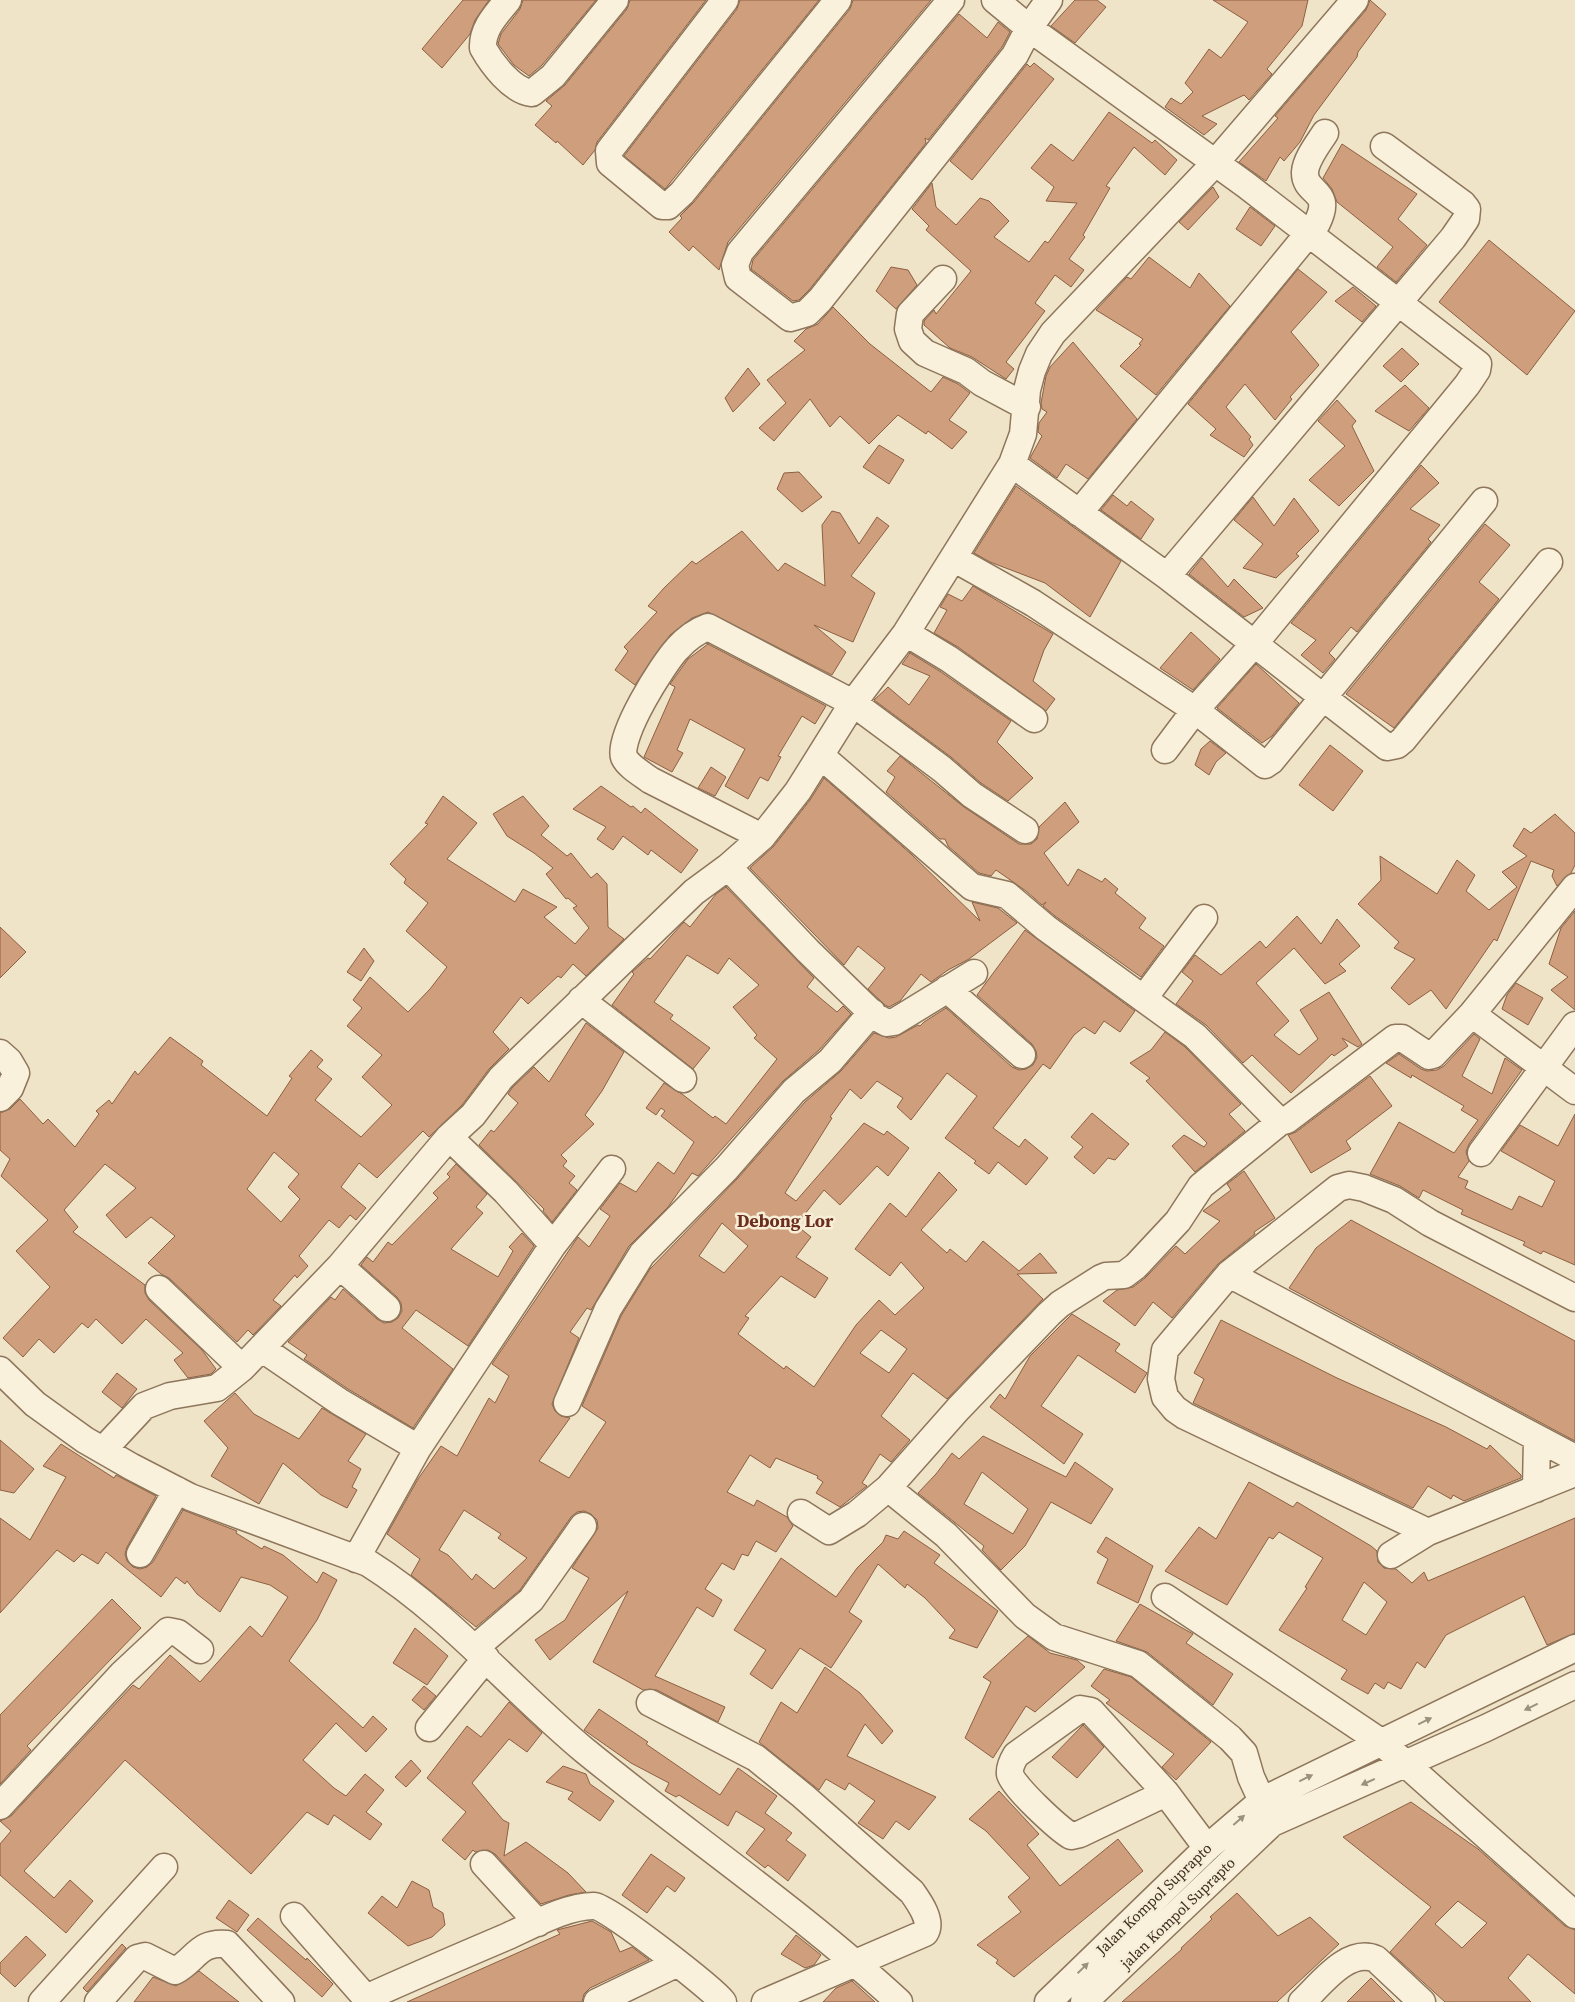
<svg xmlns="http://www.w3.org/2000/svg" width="1575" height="2002" viewBox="0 0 1575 2002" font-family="'Source Serif 4',serif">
	<rect width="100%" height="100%" fill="#f0e4c8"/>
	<path fill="#cf9f7d" stroke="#8d5f41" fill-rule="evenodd" d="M463,0h26l-14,20 -5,14 -28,34 -20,-19z
		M523,0h73l-54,65 -13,11 -15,-11 -16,-21 3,-10 19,-25z
		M630,0h76l-109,142 -2,8 -12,15 -26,-24 -1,2 -21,-18 17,-19 -6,-5 19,-16 62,-76z
		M740,0h79l-154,189 -41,-33 113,-147z
		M853,0h78l-203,242 -9,28 -26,-24 -4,5 -20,-19 13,-14 -2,-2 14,-14 156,-193z
		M1075,0h22l9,7 -31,36 -24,-17z
		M1213,0h95l-6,26 -35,43 5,5 -23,26 -5,-5 -42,21 15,8 -13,11 -39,-28 6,-9 10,6 12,-12 -8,-9 24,-34 12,9 27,-36z
		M1370,0l16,14 -28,38 -1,5 -43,58 -14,27 -16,19 -4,-4 -14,24 -27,-19 39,-44 -3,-2 91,-106z
		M959,14l28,24 11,-16 12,10 -8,15 -74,93 -3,-2 1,5 -117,147 -10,10 -6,1 -42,-32 2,-9z
		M1034,63l20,16 -82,101 -22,-19 77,-97 3,3z
		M1109,112l43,31 3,-3 22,20 -12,15 -31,-28 -28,39 4,2 -27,47 2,2 -16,22 15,11 -13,17 -16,-12 -20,28 10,8 -39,51 8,7 -8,10 -34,-22 -22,-9 -26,-23v-4l10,-11 2,4 35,-43 -45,-41 3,-4 -17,-17 20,-26 4,24 20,18 24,-27 9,3 20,20 -15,16 35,25 16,-21 3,2 29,-40 -31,-2 8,-14 -23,-19 20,-24 22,17z
		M1342,144l75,50 -19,25 29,26 -31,37 -19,-15 16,-20 -56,-45 -5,-13 -9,-11z
		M1213,187l6,10 -31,33 -9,-8z
		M1250,207l25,19 -14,20 -25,-17z
		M1489,240l86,71 -48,64 -88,-73z
		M1149,257l41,31 9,-15 31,33 -74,89 -36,-29 21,-21 -2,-1 4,-5 -47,-29 31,-33 4,2z
		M891,267l17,3 9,15 -21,24 -20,-18z
		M1298,269l29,23 -36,40 28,33 -29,32 2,2 -17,21 -30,-36 -19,23 25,30 -2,2 4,6 -9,12 -34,-22 6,-6 -28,-25z
		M1353,287l23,19 -14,16 -27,-21z
		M833,307l37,37 61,48 12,-15 15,7 12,9 -21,27 18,12 -15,17 -24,-18 -2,3 -28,-19 -29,29 -29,-28 -10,11 -20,-28 -36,42 -15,-13 27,-25 -19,-23 38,-30 -11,-9 12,-12 12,-5z
		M1073,342l64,77 -49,60 -22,-15 -9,14 -27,-20 12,-22 -4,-4 1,-9 8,-11 -5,-3 -1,-6 5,-27 4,-9z
		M1402,348l17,16 -18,18 -18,-16z
		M748,368l12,16 -27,28 -8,-14z
		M1405,385l24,23 -20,23 -34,-20z
		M1337,400l19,21 -4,5 22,45 -35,35 -30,-26 36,-34 -27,-25z
		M879,445l25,15 -15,24 -26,-17z
		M1421,465l18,18 -29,26 30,16 -12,14 3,3 -74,90 -6,-5 -22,26 6,6 -12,14 -22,-18 15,-15 -25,-17z
		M799,472l23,25 -20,15 -25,-23 7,-16z
		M1016,486l105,75 -31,56 -45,-34 -55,-21 -16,-9z
		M1113,495l14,11 4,-5 23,18 -13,20 -40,-29z
		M1253,497l21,29 20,-28 25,33 -23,23 3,2 -23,22 -33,-10 20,-24 -29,-24z
		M832,511l8,2 19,31 18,-27 12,9 -38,50 24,17 -22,49 -39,-17 32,27 -14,23 -124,-63 -16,6 -22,17 -35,50 -20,-15 13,-19 -4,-4 33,-35 -9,-6 16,-18 28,-27 4,3 46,-33 36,40 7,-8 40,23 -3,-61z
		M1485,524l25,21 -31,37 20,17 -105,129 -48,-34z
		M1202,558l26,29 6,-8 29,29 -19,9 -55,-43z
		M973,586l80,48 -9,16 -11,31 22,18 -9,12 -88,-64 -24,-14 13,-23 -7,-3 8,-13 14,7z
		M1191,632l29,27 -27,31 -33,-22z
		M708,644l118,62 -11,18 -13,-8 -24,40 3,1 -13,24 -8,-4 -12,22 -23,-13 20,-37 -55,-30 -13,31 6,3 -11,19 -28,-15 31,-70 -5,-3 18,-25z
		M910,653l31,19 70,49 -14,21 36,36 -25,23 -27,-18 -30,-26 -77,-57 14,-13 21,18 21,-29 -28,-12z
		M1256,664l43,39 -27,33 -10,7 -45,-35z
		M1210,741l16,12 -10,9 -7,13 -14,-10 6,-16z
		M1330,745l33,26 -30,40 -34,-26z
		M900,756l64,51 55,37h12l6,-5 2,-12 26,-25 14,20 -35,31 24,33 10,-17 24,13 3,-4 13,11 -3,4 31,25 -7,10 25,18 -23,31 -86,-61 -12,-10 3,-4 -4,3 -16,-14 -30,-21 -5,6 -12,-3 -31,-27 -3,-7h-5l-54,-47 9,-15 -8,-6z
		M711,767l15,10 -11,19 -17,-8z
		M824,778l87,76 69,67 -8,-19 26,6 19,15 -48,36 -21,11 -17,12 -10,-8 -21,27 -11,6 -4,-2 -17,-16 17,-21 -27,-22 -14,19 -94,-97 24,-22 36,-46z
		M601,786l30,21 2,-1 8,7 4,-5 53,42 -17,23 -30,-23 -3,5 -25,-19 -10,14 -16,-11 9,-12 -33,-18z
		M443,796l34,27 -30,36 68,43 8,-13 34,18 -13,10 31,27 14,-16 -16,-20 4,-2 -9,-8 -2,1 -20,-25 7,-6 -19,-15 -27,-17 -14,-22 30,-18 26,30 -8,9 26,21 4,-3 20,25 6,-5 10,11 1,43 16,12 -38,37 -13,-12 -12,14 -3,-2 -30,28 -7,-7 -28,35 16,17 -20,20 -27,36 -33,32 -6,-6 -46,47 -18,-15 -18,24 25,21 -10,12 -6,-5 -11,13 -10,-8 -30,36 9,10 -11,12 -2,-3 -22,25 8,6 -28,29 -5,-5 -11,12 -68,-64 -8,-4 -13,-11 27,-27 -24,-19 -25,21 -20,-23 30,-27 -31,-24 -41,46 14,17 -5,5 72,53v8l4,7 53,50 14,19 -5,5 -23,4 -14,-18 9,-7 -37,-34 -24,25 -26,-25 -8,9 -6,-5 -28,30 -15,-14 -16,18 -20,-19 47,-51 -34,-36 32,-31 -47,-44 9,-17 -10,-9v-37l10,-4 10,-10 23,25 5,-5 27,28 24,-33 -3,-3 13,-11 3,4 23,-33 3,4 32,-38 33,24 -2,4 66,51 25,-38 -3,-2 22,-26 12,10 -6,7 15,12 -17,21 46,37 31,-32 -30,-28 20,-22 -35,-29 15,-18 -9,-8 17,-23 38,35 22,-23 17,-22 -41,-36 22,-28 -24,-20 2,-4 -16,-15 38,-40 -3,-1zM274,1152l25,22 -11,13 12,12 -19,23 -34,-33z
		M1555,814l20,19v32l-4,8 -14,13 -5,-10 2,-6 -23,-9 -34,80 -3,-2 -48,70 -15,-19 -22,15 -18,-17 24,-29 -21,-11 5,-6 -41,-38 23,-24 -1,-24 57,38 20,-34 18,15 -9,16 23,19 28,-23 -15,-15 25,-16 -14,-10 11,-18 7,5z
		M726,887l88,91 -7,9 30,25 6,-6 8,8 -32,36 -36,31 -85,95 -6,-3 -24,34 -39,39 -38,64 -4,-2 -17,24 9,6 -27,66 3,7 6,5 9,2 -31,43 30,17 37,-56 -24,-16 39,-90 29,-47 88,-91 67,-76 36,-31 33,-38 15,5 7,-1 22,-12 2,1 4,-4 22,-14 66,59 7,3 7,-1 7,-4 4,-8 -1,-6 -4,-7 -55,-49 48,-65 110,81 -15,21 -16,-11 -9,13 -11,-7 -10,8 -24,34 -7,-5 -50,64 26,19 6,-8 23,19 -22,27 -28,-23 -9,12 -15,-11 2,-2 -31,-23 32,-42 -30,-23 -36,47 -14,-13 6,-9 -26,-17 -16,18 -11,-10 -20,28 2,1 -47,75 11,8 68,-78 20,12 3,-4 22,17 -21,28 -11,-10 -37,39 -16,-15 -28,35 15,12 -15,20 32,21 -13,20 -34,-22 -36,40 4,2 -11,16 46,35 2,-3 28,21 42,-62 23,-25 16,15 29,-27 -23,-26 -11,14 -35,-27 35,-46 16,14 33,-45 18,18 -36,40 26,23 3,-4 16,13 17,-21 36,30 21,-18 17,20 -40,1 26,25 -96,100 -34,-26 -32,43 29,24 -19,22 -11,-8 -18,29 5,3 -27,21 -24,-14 7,-11 -6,-4 1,-2 -42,-18 -6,10 -20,-13 -23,37 27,14 3,-6 30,17 6,9 -17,26 -20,-11 -8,15 -6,-2 -8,16 -12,-7 -17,26 17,11 -9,17 -16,-10 -42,69 70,31 -7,15 -61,-32h-14l-50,-28 35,-71 -78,69 -15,-20 30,-20 24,-42 -17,-10 26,-40 -1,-8 -6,-6 -7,-3 -7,1 -6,5 -51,73 -44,37 -65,-52 9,-16 -33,-25 31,-55 23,-33 16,10 32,-58 6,5 14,-27 -17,-12 86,-127 11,10 21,-31 -10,-7 20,-26 16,9 22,-30 16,12 20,-32 -33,-26 4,-5 -4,-3 -5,7 -10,-7 18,-25 18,11 31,24 2,-2 11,8 51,-65 -23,-21 3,-3 -24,-28 26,-22 -30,-27 -11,16 -31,-19 -33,47 19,13 -3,4 40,29 -17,21 -81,-64 22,-31 -2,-2 16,-14 2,1 34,-37 6,5 26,-33zM722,1223l26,23 -24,27 -25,-17zM881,1330l26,19 -18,24 -29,-20zM464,1510l37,24 -3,4 29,20 -33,31 -18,-15 -4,6 -24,-25 -9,-5z
		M1575,911v99l-24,-20 17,-13 -19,-13 12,-36z
		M1297,916l24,28 16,-25 23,27 -21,18 7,7 -21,13 -31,-36 -38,35 33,38 -15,14 25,20 19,-16 -18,-29 29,-18 33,52 -4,3 -16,-9 6,8 -14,10 -2,-2 -41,39 -39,-38 -9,8 -37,-38 -30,-21 17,-23 -11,-9 13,-17 26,20 39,-34 6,7z
		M0,927l26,25 -26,26z
		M364,948l10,13 -13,20 -14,-9z
		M1516,983l27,15 -15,27 -26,-16 5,-14z
		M586,1023l38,29 -22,39 -17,24 9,9 -33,31 6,6 -4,5 12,10 -6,7 8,7 -25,32 -9,-11 1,-2 -65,-64 12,-15 3,2 24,-29 -10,-9 4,-6 22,-21 15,15z
		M1165,1032l20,15 56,57 -12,10 16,17 -50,41 -23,-26 12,-11 20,12 3,-4 -61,-62 4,-3 -20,-15 21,-13z
		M1474,1034l6,5 -18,37 30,18 13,-36 17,12 -53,74 -3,8 3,9 -11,16 10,4 -3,7 47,22 7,-14 23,11 13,-26 -54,-30 19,-26 38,21 17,-32v151l-32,-14 -2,3 -18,-9 2,-3 -64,-28 2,-4 -40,-20 -4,8 -19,-12 -30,-12 29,-52 55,31 24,-33 -17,-10 3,-4 -52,-31 -1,3 -25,-15 13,-9 22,15 6,2 10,-1 7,-4z
		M1370,1076l22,30 -46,35 5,8 -40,24 -23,-38 8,-3z
		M1092,1113l37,31 -14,16 -7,-2 -14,16 -20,-17 9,-10 -12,-10z
		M456,1164l31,30 -11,13 7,6 -32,36 47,28 15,-26 -4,-4 13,-14 12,13 -66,100 -52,-36 -14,18 51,41 -40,59 -65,-39 -44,-30 3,-4 -19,-13 43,-45 4,3 8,-11 34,30 7,4 8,-1 6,-4 4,-7 -1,-8 -4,-6 -36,-32 6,-8 6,5 15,-20 4,3 46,-47 -5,-5 17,-16 -3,-3z
		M1244,1171l31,47 -21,14 1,2 -37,30 -46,54 -19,-16 -18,24 -32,-25 14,-11 16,-3 12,-9 31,-32 9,8 35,-33 -17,-10 28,-21 -4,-6z
		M1351,1220l224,121v100l-286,-153 27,-40z
		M1072,1314l48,30 -5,7 32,22 -12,20 -57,-38 -37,51 42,28 -19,30 -74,-57 10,-13 5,5 25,-43z
		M1221,1320l116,58 109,49 41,22 3,-4 31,30v3l-57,23 -11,-6 -2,4 -23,-13 -15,22 -220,-105 11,-24 -10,-6z
		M117,1373l20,16 -15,19 -20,-16z
		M235,1393l19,21 45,25 23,-31 44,26 -18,27 13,8 -9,18 5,3 -10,18 -26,-13 -38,-32 -24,41 -48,-28 17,-28 -24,-27z
		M983,1436l83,41 9,-15 38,27 -22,35 -40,-22 -26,44 -24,24 -19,-20 2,-4 -66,-53 18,-19 16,-21 7,6zM982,1472l46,37 -15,25 -49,-30z
		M0,1440l34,29 -20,24 -14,-3z
		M61,1444l53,34 2,-3 40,21 -29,51 -2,7 2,7 6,6 7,2 7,-2 6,-5 30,-52 54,21 -1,2 26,16 2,-3 19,9 34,28 6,-11 14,8 -20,40 -28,41 74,67 10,-12 14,13 -21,23 -30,-29 -33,37 31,28 12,8 19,-22 19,16 -18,22 16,12 -12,16 -36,-25 -6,10 -21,-13 -56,62 -126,-114 -101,111 30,27 16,-18 23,21 -27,32 -66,-58v-31l11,-13 -11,-10 11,-5 122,-131 6,4 31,-34 30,27 50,-56 12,11 26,-40 -18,-12 -29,-8 -21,35 -23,-18 -10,-13 -2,3 -9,-7 -15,20 -55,-45 -8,12 -16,-10 -8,8 -17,-12 -57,63v-95l30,22 36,-63 -23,-11z
		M1249,1482l44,25 4,-5 74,44 6,5 1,11 6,6 12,1 16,14 12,-11 4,9 147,-63v115l-28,12 -23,-49 -78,39 -21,33 -8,-6 -16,27 -13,-7 -4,7 -9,-6 -7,11 -27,-15 6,-9 -68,-40 28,-42 -2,-1 18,-29 -44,-26 -6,7 -4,-2 -42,68 -62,-34 34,-44 17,12zM1364,1582l23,20 -21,33 -24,-15z
		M904,1531l36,24 -6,8 64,48 -21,37 -28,-10 6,-8 -30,-32 -18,-14 -2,4 -27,-24 -29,48 13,9 -31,47 -31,-20 -28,41 -22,-15 16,-24 -32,-20 47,-72 55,39 21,-29 26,-26 3,-7 12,4z
		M1106,1537l47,29 -15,37 -41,-20 11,-24 -11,-7z
		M112,1599l29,29 -114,118 4,4 -31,34v-69z
		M1140,1604l53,30 -7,9 47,31 -20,31 -66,-53 -31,-11z
		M415,1628l33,28 -21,29 -34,-22z
		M1028,1636l22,17 27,7 8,7 -50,45 -9,-6 -33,52 -28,-20 26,-56 -8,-5z
		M825,1667l35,26 33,38 -11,13 -17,-20 -18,32 89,41 -27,33 -13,-9 -13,18 -25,-16 17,-22 -26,-18 -4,7 -19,-11 -7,11 -60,-48 22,-40 16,11z
		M1104,1669l27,8 80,65 -35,38 -14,-13 12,-13 -68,-51 4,-3 -19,-14z
		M424,1686l12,10 -12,14 -12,-10z
		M509,1702l33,31 -15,19 -18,-13 -37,44 31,37 6,3 -5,33 22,-14 42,31 18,19 -17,3 -28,9 -46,-50 -7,-4 -13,2 -2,-2 -8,10 -23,-20 24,-28 -39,-34 40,-52 14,11z
		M599,1709l49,33 -2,2 74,51 18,-27 39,28 -12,17 27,20 -6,7 20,15 -18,26 -20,-16 -3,3 -19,-15 19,-24 -29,-18 -8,15 -49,-31 -3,2 -11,-6 4,-8 -38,-20 -47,-33z
		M1083,1725l21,22 -27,31 -25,-21z
		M411,1760l10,11 -15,16 -11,-10z
		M563,1766l23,8 4,10 24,17 -14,20 -32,-22 5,-7 -27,-10z
		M999,1791l40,43 -12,11 33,41 58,-47 25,32 -129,106 -18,-14 2,-3 -21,-15 44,-33 -13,-15 22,-19 -44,-47 -17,-12z
		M1411,1802l67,47 87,77 10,4v64l-47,-40 -20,24 23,24h-86l-55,-50 41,-45 -88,-70zM1458,1901l29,22 -25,25 -27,-24z
		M651,1854l34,24 -10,14 -8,-6 -20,27 -25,-18z
		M412,1881l17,9 4,17 10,6 2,12 -13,12 -24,9 -40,-33 14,-17 15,12z
		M1237,1893l41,43 32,-19 29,27 -62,58h-155l60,-53 -1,-1 31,-29 -2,-2z
		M229,1900l20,15 -12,17 -21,-14z
		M258,1918l48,42 1,-2 26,26 -11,13 -75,-67z
		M592,1921l19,11 9,20 12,-5 17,13 -59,28 -6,6 -2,8h-175l153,-68 -3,-4z
		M796,1935l25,20 -7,10 -9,3 -24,-14z
		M26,1936l20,19 -31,32 -15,-14v-10z
		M122,1944l4,4 -39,44 -4,-4z
		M199,1971l40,31h-105l19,-25 23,9z
		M1371,1978l24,24h-48z
		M852,1981l23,21h-52l13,-14z"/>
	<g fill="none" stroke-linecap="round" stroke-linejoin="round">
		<g stroke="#8d765c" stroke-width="29">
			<path id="minor" d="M508,0c-11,14 -26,28 -25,48 9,16 29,43 49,45l21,-17 62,-76
				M725,0l-116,151 1,12 52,43h6l14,-13 156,-193
				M951,0l-211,252 -5,13 3,13 52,40 17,-5 13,-13 195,-245 14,-27 20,-28
				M995,0l34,28 217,157 232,179 -1,6 -10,15 -212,258 -60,67 -30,40
				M943,279l-33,35 -2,15 4,12 13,12 41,18 16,12 45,24
				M1012,464l155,112 220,171 10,-2 6,-5 146,-178
				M1079,513l238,-290c17,-34 -13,-28 -12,-51 1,-13 13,-28 20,-39
				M953,558l80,45 162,107 70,55 6,-4 213,-260
				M1167,576l286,-338 13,-19 1,-10 -4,-5 -79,-58
				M906,633l43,26 85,60
				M821,756l151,131 35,8 39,33 149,108 85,86 7,-2 108,-82h7l27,18 4,-1 39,-41 103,-127
				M762,837l-112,-57c-8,-6 -22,-14 -26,-23 -7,-20 39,-93 53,-108 8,-9 20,-18 31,-22l145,76 89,66 30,26 53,35
				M728,867l80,84 68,66 11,6 7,-1 80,-49
				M947,989l75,66
				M1144,998l60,-80
				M581,1000l102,79
				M1472,1014l103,77
				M0,1053l9,8 7,12 -6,15 -10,10
				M449,1137l57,55 47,53
				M1481,1153l94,-128
				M340,1266l47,42
				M1229,1274l346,184
				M159,1289l83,79
				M1575,1298l-145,-75 -36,-23 -30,-12 -15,-3 -11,3 -109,86 -64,76 -4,29 4,18 10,12 10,7 243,116 147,-59
				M261,1348l79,54 78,46
				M0,1370l35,34 50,36 47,27 58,30 178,66c81,51 143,126 216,187 104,85 216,161 315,252
				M567,1403l41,-94 34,-55 85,-86 67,-77 36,-30 42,-49
				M103,1450l41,-44 26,-10 47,-8 25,-20 98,-102 109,-129 24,-22 28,-37 193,-186 34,-25 34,-30 36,-46 55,-88 53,-70 106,-169 11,-30 4,-44 5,-19 7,-17 14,-21 163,-171 139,-162
				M1536,1489l1,-51
				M801,1513l28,18 28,-17 31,-26
				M140,1554l37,-64
				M1391,1555l37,-23
				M356,1559l62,-111 135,-203 59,-76
				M1165,1597l216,145 194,173
				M475,1648l56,-48 52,-74
				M650,1703l106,55 47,38 109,96c7,10 21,29 13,41l-160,69
				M429,1728l57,-70
				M1166,1793l-86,41 -9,2c-12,-7 -58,-49 -61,-62 -1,-7 3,-14 6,-19l64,-46 11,2 75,82 41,55
				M0,1806l122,-132 46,-43 10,2 22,17
				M1272,1823l-21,-46 -7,-24 -14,-15 -92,-74 -84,-27 -29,-21 -79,-81 -58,-47 70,-79 91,-95 11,-10 41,-26 5,-2 18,-1 12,-9 42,-45 23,-35 79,-64
				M484,1864l54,59
				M294,1916l72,82c46,-21 93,-41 140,-61 25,-11 62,-32 89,-31 12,0 118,83 128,96
				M42,2002l122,-135
				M98,2002l39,-44 8,-2 30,15c21,-11 23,-30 52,-27l54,58
				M597,2002l79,-38
				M1048,2002l159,-154 56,-48 312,-152
				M1084,2002l188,-179 214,-95 89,-43
				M1302,2002c19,-18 46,-55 74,-43l46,43"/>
		</g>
		<use href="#minor" stroke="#faf1dc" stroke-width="26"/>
	</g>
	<defs><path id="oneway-solid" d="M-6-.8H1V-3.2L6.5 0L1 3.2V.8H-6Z" transform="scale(1.25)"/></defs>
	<g fill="#9c907e">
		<use href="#oneway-solid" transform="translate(1531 1707) rotate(154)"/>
		<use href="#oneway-solid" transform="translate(1425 1721) rotate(-26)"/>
		<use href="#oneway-solid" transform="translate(1306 1778) rotate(-26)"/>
		<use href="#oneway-solid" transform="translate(1368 1782) rotate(156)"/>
		<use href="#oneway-solid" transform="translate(1239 1820) rotate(-41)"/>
		<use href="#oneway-solid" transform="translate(1083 1968) rotate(-44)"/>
	</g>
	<g text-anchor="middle" stroke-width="5" stroke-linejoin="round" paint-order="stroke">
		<g font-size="15" fill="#3d2e20" stroke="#f7eed8">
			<text transform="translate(1154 1899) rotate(-44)" y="5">Jalan Kompol Suprapto</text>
			<text transform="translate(1178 1913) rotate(-44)" y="5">jalan Kompol Suprapto</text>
		</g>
		<g font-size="18" font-weight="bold" fill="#6b2e1e" stroke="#f7eed8">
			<text x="785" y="1227">Debong Lor</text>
		</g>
	</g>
</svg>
